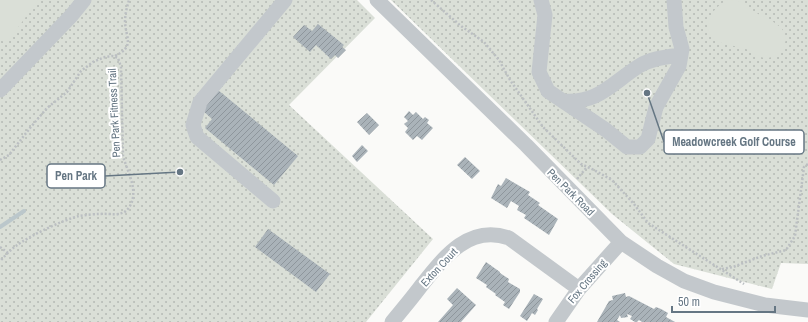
<svg xmlns="http://www.w3.org/2000/svg" width="808" height="322" viewBox="0 0 808 322" font-family="'Archivo Narrow',sans-serif">
	<defs>
		<pattern id="grass-dots" width="8" height="8" patternUnits="userSpaceOnUse"><rect width="8" height="8" fill="#dadfd7"/><path d="M2 2h.1M6 6h.1" fill="none" stroke="#b4b9b4" stroke-width="1.8" stroke-linecap="round"/></pattern>
		<pattern id="building-hatch" width="6" height="6" patternUnits="userSpaceOnUse"><rect width="6" height="6" fill="#aab3b9"/><path d="M-1 1l2-2M0 6l6-6M5 7l2-2" fill="none" stroke="#8e969c"/></pattern>
	</defs>
	<rect width="100%" height="100%" fill="#fafaf8"/>
	<path fill="url(#grass-dots)" d="M0,0h357l18,18 -86,87 144,134 -67,83h-366z
		M391,0h417v264l-27,-1 -9,26 -98,-25 -62,-50z"/>
	<path fill="#dadfd7" d="M0,0h38l-32,44 -6,-5z
		M728,0c17,0 14,4 27,12 13,8 42,17 26,38 -5,5 -8,8 -16,8 -7,-1 -12,-6 -19,-9 -9,-3 -24,-4 -32,-10 -15,-13 1,-34 14,-39z"/>
	<g fill="none" stroke-linecap="round" stroke-linejoin="round">
		<path stroke="#bbc7cb" stroke-width="4" d="M0,227l24,-16"/>
	</g>
	<path fill="url(#building-hatch)" d="M318,24l26,21 -2,2 4,3 -8,8 -3,-3 -4,4 -15,-14 -6,7 -17,-15 11,-12 8,6z
		M218,90l80,66 -24,29 -69,-57 7,-9 -11,-10z
		M409,111l4,4 3,-3 7,7 2,-2 4,3 -2,3 6,5 -11,12 -5,-4 -4,4 -8,-8 3,-4 -4,-4 4,-3 -4,-4z
		M367,113l12,12 -10,10 -12,-13z
		M362,145l6,6 -11,11 -5,-6z
		M465,157l15,14 -8,8 -15,-14z
		M506,178l24,14 -2,3 12,8 -2,2 20,14 -9,16 -25,-17 2,-3 -9,-5 2,-4 -8,-5 -4,7 -16,-10 7,-14 3,2z
		M268,229l62,45 -14,18 -61,-45z
		M486,262l14,10v1l9,6 -1,3 12,7v3l-11,17 -6,-4 2,-3 -10,-7 1,-1 -10,-7 1,-2 -11,-7z
		M457,288l19,17 -15,17h-23l15,-17 -6,-6z
		M625,293l1,4 3,-1 25,13 2,-2 5,2 7,4 -2,4 9,5h-33l-3,-2 -2,2h-2l-5,-3 2,-3 -5,-2 1,3 -7,1 -1,-3 -3,5 3,2h-23l12,-21 4,-1 -1,-4z
		M534,294l9,5 -6,10 1,1 -3,5 -3,-2 -5,8 -7,-5z"/>
	<g fill="none" stroke-linecap="round" stroke-linejoin="round">
		<path stroke="#bbbfc2" stroke-width="2.5" stroke-dasharray="2 2" stroke-linecap="butt" d="M431,0l30,26 23,16 15,18 11,20 33,47 38,37 13,6 18,10 22,24 14,19 96,61
			M115,56c20,-10 11,-17 10,-34 0,-8 2,-15 4,-22
			M0,160l9,-5 21,-27 17,-20 20,-16 14,-21 12,-9 12,-5 7,-1 6,2 3,9 2,89c4,15 16,34 7,50 -7,12 -18,7 -30,8 -6,0 -14,1 -21,2 -16,4 -50,20 -63,30 -6,4 -11,10 -16,15
			M577,179l10,-12
			M0,247l8,6
			M722,269l11,-2 29,-11 24,-6 9,-14 9,-69 4,-3"/>
		<path stroke="#c3c8cc" stroke-width="15" d="M377,0l149,145 95,97 36,24 27,15 30,11 51,13 43,5
			M541,0l4,15 -6,57 9,19 58,39 21,17h13l8,-8 8,-32 23,-41 3,-17 -6,-22 -2,-27
			M0,90l71,-74 13,-16
			M563,101c35,3 49,-18 76,-35 13,-8 28,-9 42,-11
			M273,201l-76,-64 -4,-12 7,-23 85,-102
			M392,322c10,-12 20,-24 29,-36 23,-29 48,-62 88,-48l70,51
			M556,322l23,-33 42,-47"/>
	</g>
	<g text-anchor="middle" stroke-width="4" stroke-linejoin="round" paint-order="stroke">
		<g font-size="11" fill="#657683" stroke="#fff">
			<text transform="translate(114 113) rotate(-93)" y="4">Pen Park Fitness Trail</text>
			<text transform="translate(571 192) rotate(45)" y="4">Pen Park Road</text>
			<text transform="translate(439 267) rotate(-47)" y="4">Exton Court</text>
			<text transform="translate(587 281) rotate(-50)" y="4">Fox Crossing</text>
		</g>
	</g>
	<path fill="none" stroke="#657683" stroke-width="1.5" d="M647 93L664 142M180 172L105 176"/>
	<g fill="#657683" stroke="#fff" stroke-width="1.5">
		<circle cx="647" cy="93" r="4"/>
		<circle cx="180" cy="172" r="4"/>
	</g>
	<g fill="#fff" stroke="#657683" stroke-width="1.5">
		<rect x="664" y="130" width="140" height="24" rx="4"/>
		<rect x="47" y="164" width="58" height="24" rx="4"/>
	</g>
	<g font-size="12" text-anchor="middle" font-weight="bold" fill="#657683">
		<text x="734" y="146">Meadowcreek Golf Course</text>
		<text x="76" y="180">Pen Park</text>
	</g>
	<path d="M672 306v6h103v-6" fill="none" stroke="#657683" stroke-width="2"/>
	<text x="678" y="306" font-size="12" fill="#657683" stroke="#ffffff" stroke-width="3" paint-order="stroke">50 m</text>
</svg>
